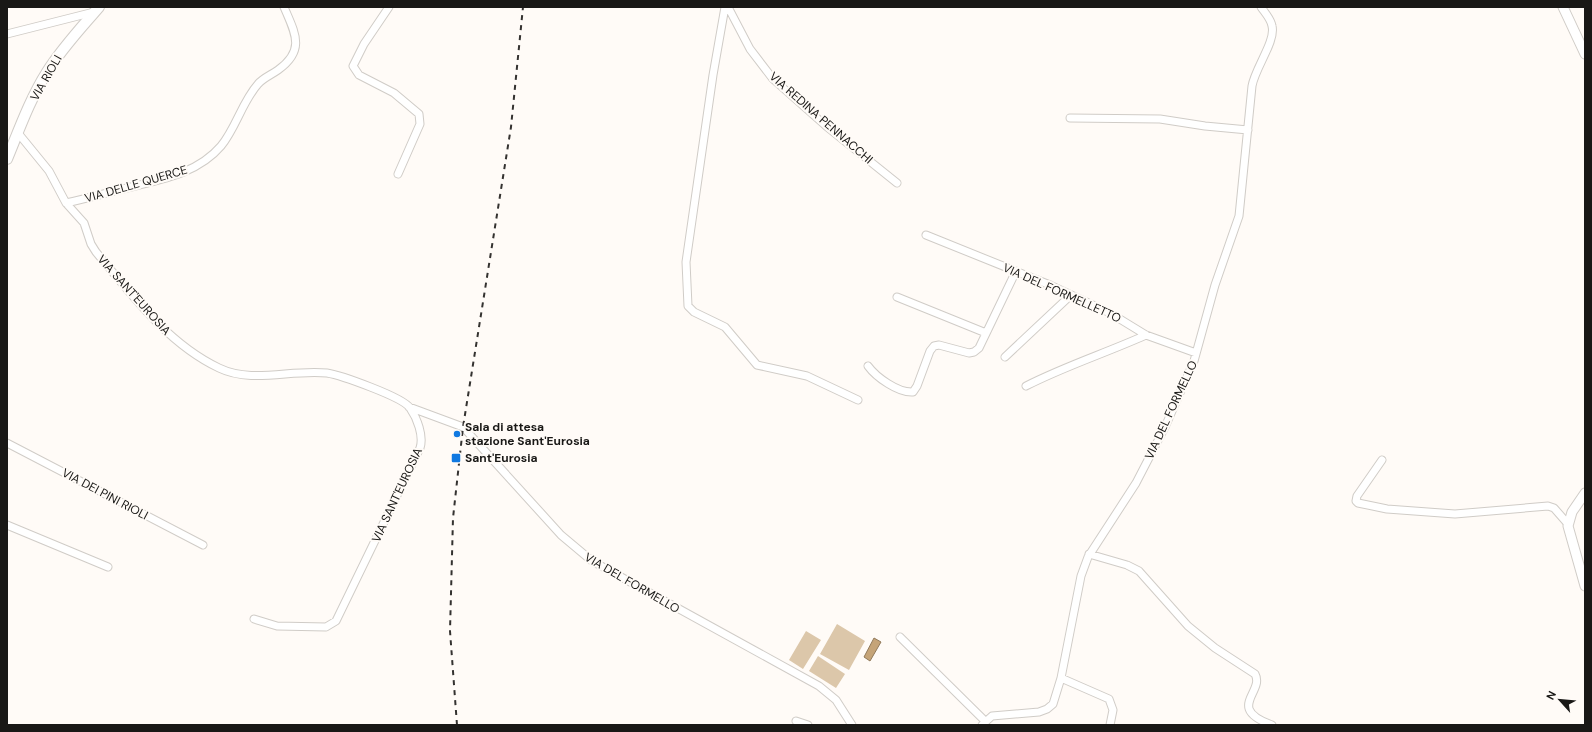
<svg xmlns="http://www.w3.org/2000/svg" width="1592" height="732" viewBox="0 0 1592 732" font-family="'DM Sans',sans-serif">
	<rect width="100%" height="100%" fill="#fffbf7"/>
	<path fill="#dcc7aa" d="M837,624l28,17 -16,29 -29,-16z
		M806,631l15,9 -18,29 -14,-9z
		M818,656l27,18 -9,14 -27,-17z"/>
	<path fill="#c5a478" stroke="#917a5b" d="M874,638l7,4 -11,19 -6,-4z"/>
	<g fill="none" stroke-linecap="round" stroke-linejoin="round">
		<g stroke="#d0ccc7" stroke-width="9">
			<path id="minor" d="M389,7l-25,37 -11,22 6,9 35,18 25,21 1,10 -22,50
				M725,7l-12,68 -27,187 2,44 6,6 31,15 32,38 50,11 51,24
				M728,7l22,42 23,30 53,47 71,57
				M7,34l87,-22
				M1070,118l90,1 45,7 43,4
				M18,133l31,38 17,32 18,20 7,21 5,8c35,42 72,92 123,116 33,16 72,1 108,5 13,2 76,24 83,35 7,10 14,28 10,40l-84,173 -10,6 -49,-1 -23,-7
				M66,203c22,-5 44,-11 65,-16 32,-8 67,-14 90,-41 15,-18 21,-44 37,-62 5,-6 13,-9 20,-14 28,-20 17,-37 6,-63
				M926,235l124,50 60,28 36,22 50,18
				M897,297l89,36
				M1005,357l66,-62
				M868,366c8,11 30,27 45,26l4,-6 13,-35 4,-5 5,-1 30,8 5,-1 5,-4 37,-77
				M1026,386c39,-20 80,-33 120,-51
				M409,407l54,20 98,108 31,26 227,125 17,14 16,25
				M7,443l196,102
				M1382,460l-25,36 -1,5 2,2 29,6 68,5 93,-8 6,2 14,16
				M7,525l101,42
				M1089,554l38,11 12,6 49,55 27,22 40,26c10,18 -30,34 17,51
				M900,637l85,84
				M1061,678l48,21 4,11 -3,15
				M796,721l12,4
				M982,725l10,-9 47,-4 8,-3 6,-5 8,-26 20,-102 7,-19 48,-74 29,-56 29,-66 21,-76 24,-69 13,-130c3,-18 24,-45 20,-60 -1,-7 -7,-13 -11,-19"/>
		</g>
		<g stroke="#d0ccc7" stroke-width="11">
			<path id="tertiary" d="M1563,7l22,47
				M1585,493l-13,19 -4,14 17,60"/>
		</g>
		<g stroke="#d0ccc7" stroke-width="12">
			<path id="secondary" d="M7,159c12,-29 23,-60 40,-87 15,-24 34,-44 52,-65"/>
		</g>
		<use href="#minor" stroke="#fff" stroke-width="7"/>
		<use href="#tertiary" stroke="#fff" stroke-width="9"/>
		<use href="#secondary" stroke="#fff" stroke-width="10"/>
		<path stroke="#343230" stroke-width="2" stroke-dasharray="5 5" stroke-linecap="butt" d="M457,725l-7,-94 3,-113 10,-91 48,-300 12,-120"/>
	</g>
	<g fill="#1079e1" stroke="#fffbf7" stroke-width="1.5">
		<circle cx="457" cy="434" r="4"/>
		<rect x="451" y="453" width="10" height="10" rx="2"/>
	</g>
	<g text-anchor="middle" stroke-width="4" stroke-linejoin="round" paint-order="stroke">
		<g font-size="12" fill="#191816" stroke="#fffbf7">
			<text transform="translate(46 78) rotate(-60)" y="4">VIA RIOLI</text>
			<text transform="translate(821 118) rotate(41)" y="4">VIA REDINA PENNACCHI</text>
			<text transform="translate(136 184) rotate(-16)" y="4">VIA DELLE QUERCE</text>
			<text transform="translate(1062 293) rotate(24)" y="4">VIA DEL FORMELLETTO</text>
			<text transform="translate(134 295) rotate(48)" y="4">VIA SANT'EUROSIA</text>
			<text transform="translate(1171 410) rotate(-65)" y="4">VIA DEL FORMELLO</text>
			<text transform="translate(105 494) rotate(28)" y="4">VIA DEI PINI RIOLI</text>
			<text transform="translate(397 495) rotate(-65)" y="4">VIA SANT'EUROSIA</text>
			<text transform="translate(632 583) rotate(30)" y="4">VIA DEL FORMELLO</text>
		</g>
		<g font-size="12" font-weight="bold" fill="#191816" stroke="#fffbf7" text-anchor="start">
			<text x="465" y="431">Sala di attesa<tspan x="465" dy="14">stazione Sant'Eurosia</tspan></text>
			<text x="465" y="462">Sant'Eurosia</text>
		</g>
	</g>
	<rect width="1592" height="732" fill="none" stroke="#191816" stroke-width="16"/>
	<g transform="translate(1560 700) rotate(297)" stroke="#fffbf7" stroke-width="3" paint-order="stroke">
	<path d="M0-3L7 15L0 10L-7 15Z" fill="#191816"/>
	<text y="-6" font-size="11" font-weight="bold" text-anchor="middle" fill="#191816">N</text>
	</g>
</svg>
